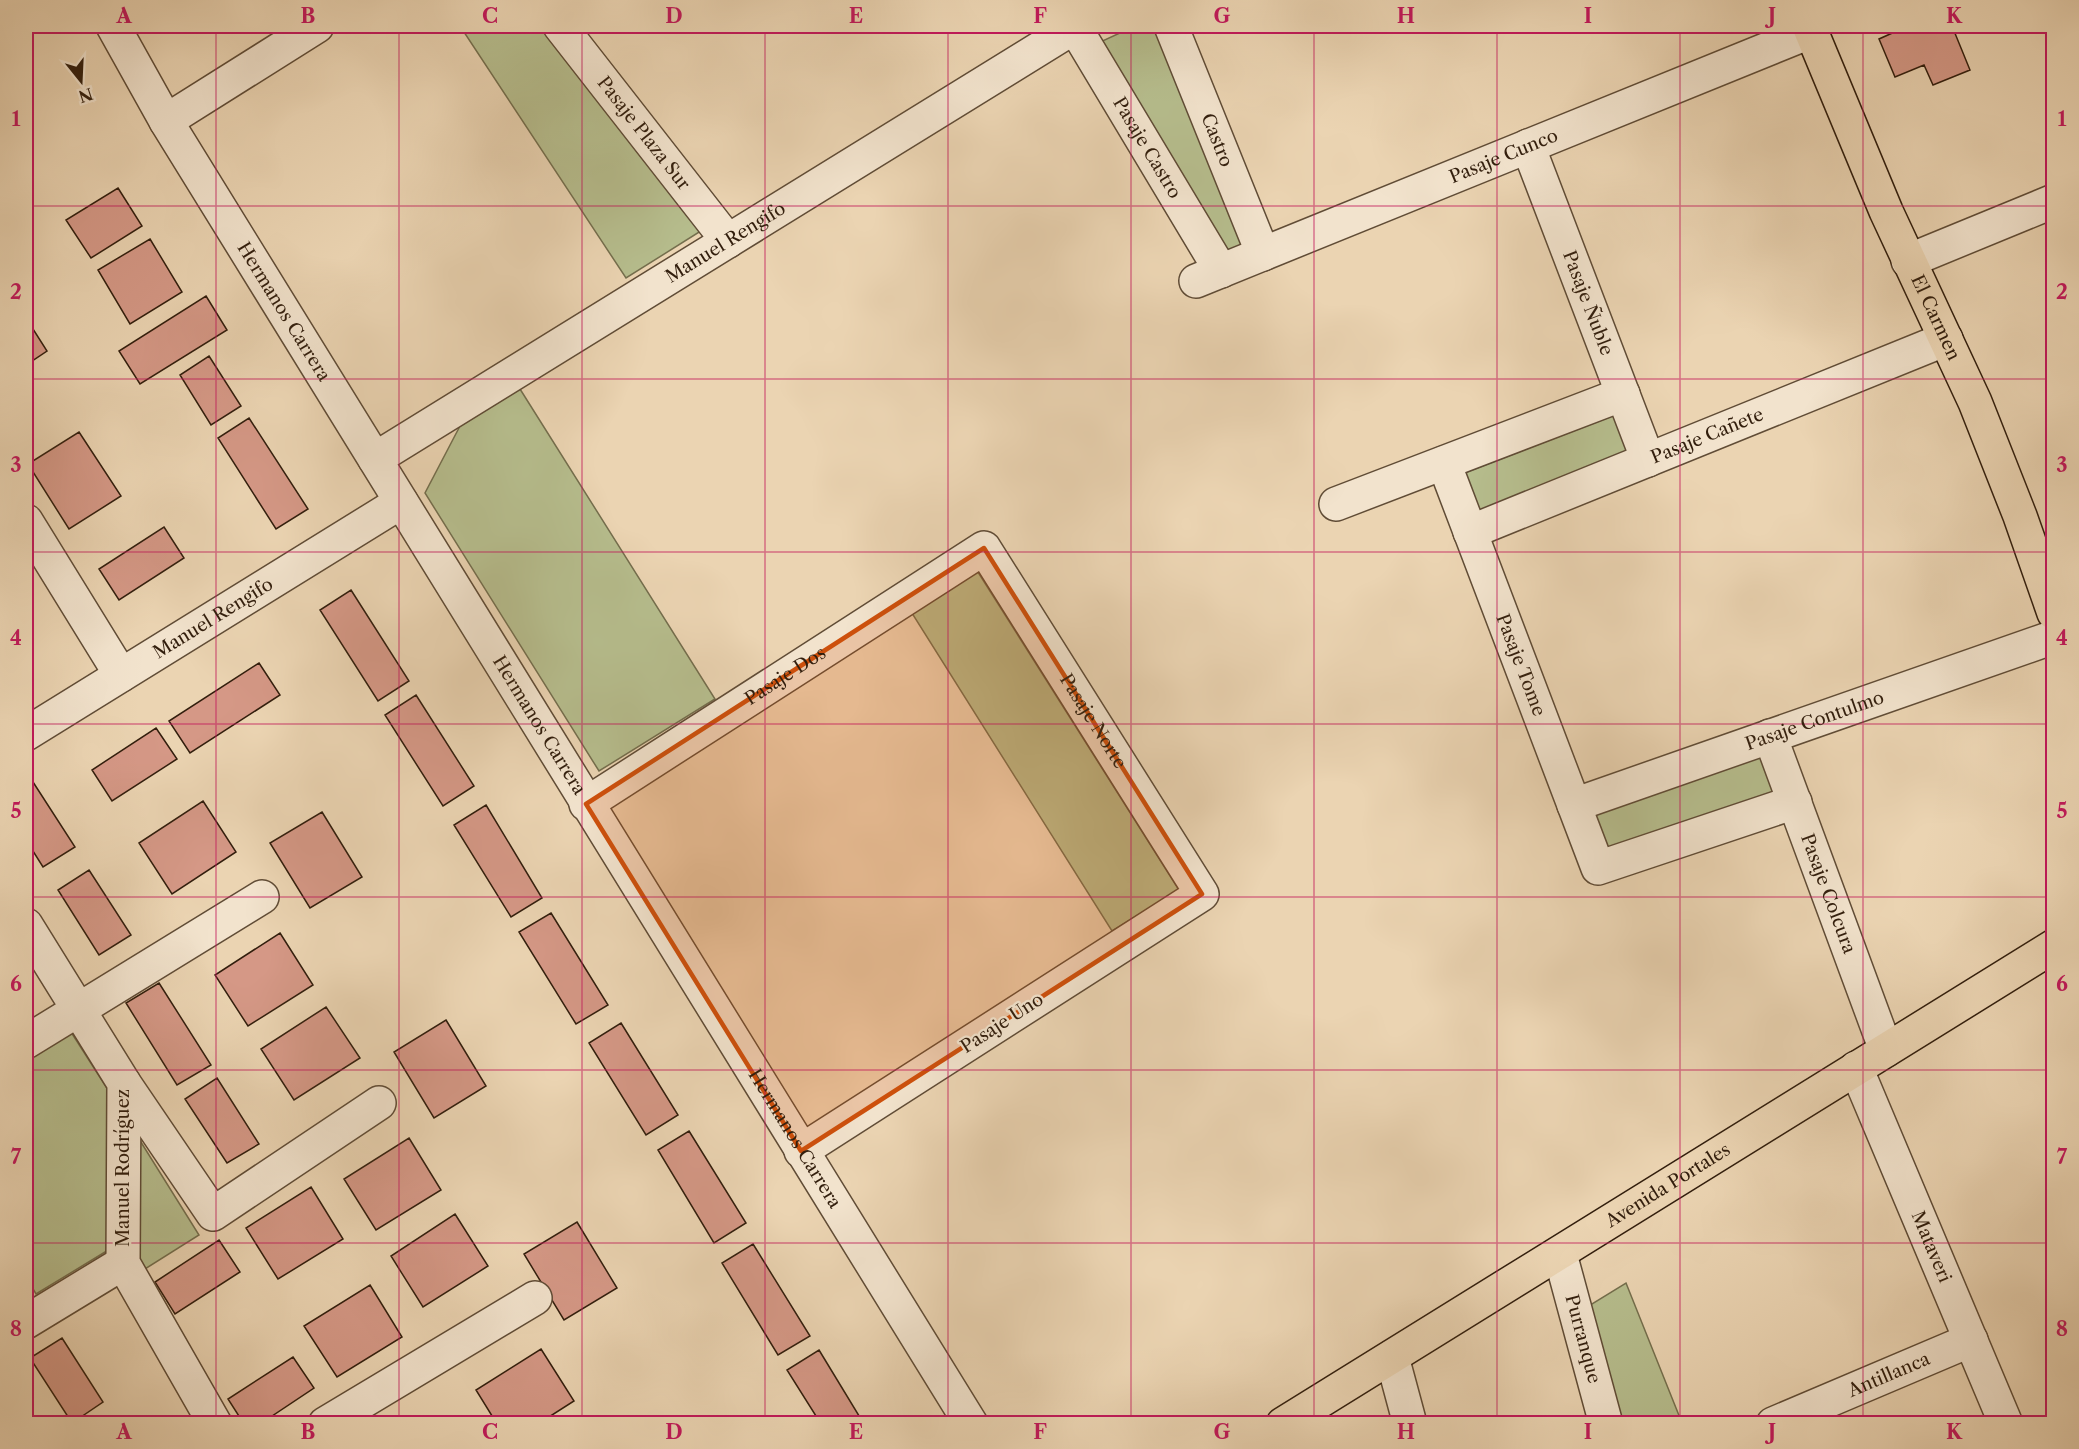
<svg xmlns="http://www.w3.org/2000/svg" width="2079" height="1449" viewBox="0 0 2079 1449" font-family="'Libre Caslon Text',serif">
	<rect width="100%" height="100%" fill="#ebd4b2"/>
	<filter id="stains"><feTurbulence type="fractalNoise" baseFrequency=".00333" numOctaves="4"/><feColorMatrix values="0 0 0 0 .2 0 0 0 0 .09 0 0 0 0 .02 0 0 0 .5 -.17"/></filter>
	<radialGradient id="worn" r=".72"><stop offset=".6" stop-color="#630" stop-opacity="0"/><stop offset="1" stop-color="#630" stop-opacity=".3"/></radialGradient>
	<path fill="#b6bd8d" stroke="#746e4d" stroke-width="1.5" d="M460,26h85l159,203 -78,49z
		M1135,26h21l88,223 -19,5 -127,-211z
		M520,389l195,310 -116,72 -174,-278 35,-67z
		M1620,413l15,39 -161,63 -15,-40z
		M976,569l203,321 -67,41 -202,-321z
		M1764,753l14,41 -171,60 -14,-40z
		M71,1032l39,61v156l-74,45 -10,-17v-216z
		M134,1131l65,104 -54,34 -11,-17z
		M1626,1283l56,140h-65l-35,-113z"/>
	<path fill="#d59886" stroke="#321e0d" stroke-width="1.5" d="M1908,26h44l18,44 -37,15 -9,-20 -29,12 -16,-38z
		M118,188l24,38 -51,32 -25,-38z
		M150,239l32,53 -52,32 -32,-54z
		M206,296l21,34 -87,54 -21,-33z
		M26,318l21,33 -21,14z
		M209,356l32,50 -30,19 -31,-50z
		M249,418l59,91 -32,20 -58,-91z
		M79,432l42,64 -52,33 -41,-65z
		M164,527l20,31 -65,42 -20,-31z
		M351,590l58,91 -31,20 -58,-91z
		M259,663l21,32 -90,58 -21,-32z
		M416,695l58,91 -31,20 -58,-91z
		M156,728l21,31 -65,42 -20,-31z
		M33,782l42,65 -32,20 -17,-27v-53z
		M203,801l33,51 -64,42 -33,-51z
		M486,805l56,93 -31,19 -57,-92z
		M322,812l40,65 -52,31 -40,-65z
		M89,870l42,65 -32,20 -41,-65z
		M551,913l57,92 -32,19 -57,-92z
		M280,933l33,52 -65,41 -33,-51z
		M159,983l52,82 -34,20 -51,-82z
		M326,1007l34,51 -66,42 -33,-51z
		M446,1020l40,66 -52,32 -40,-66z
		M621,1023l57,92 -32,20 -57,-92z
		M217,1078l42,66 -32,19 -42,-64z
		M689,1131l57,92 -32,20 -56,-93z
		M409,1138l32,52 -65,40 -32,-51z
		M311,1187l32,52 -65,40 -32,-51z
		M455,1214l33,52 -65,41 -32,-51z
		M577,1222l40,66 -53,32 -40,-66z
		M219,1240l21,32 -65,42 -20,-32z
		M753,1244l57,92 -32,19 -56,-92z
		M370,1285l32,52 -65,40 -33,-51z
		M62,1338l41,64 -31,21 -42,-65z
		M541,1349l33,52 -36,23h-41l-21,-34z
		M819,1350l45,74h-43l-34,-54z
		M293,1357l21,31 -54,36h-16l-16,-25z"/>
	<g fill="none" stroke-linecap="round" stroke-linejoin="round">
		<g stroke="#604c36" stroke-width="36">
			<g id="minor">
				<path id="s1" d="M113,26l53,95 805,1303"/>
				<path id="s2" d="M560,26l168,215"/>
				<path id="s3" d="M1074,26l147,245"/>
				<path id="s4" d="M1171,26l92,228"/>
				<path d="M166,121l151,-95"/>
				<path id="s5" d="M1528,146l120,314"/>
				<path d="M1908,261l146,-60"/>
				<path id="s6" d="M1196,281l616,-250"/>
				<path id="s7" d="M375,459l701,-433"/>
				<path id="s8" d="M1444,463l154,405 197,-66"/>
				<path d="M1336,504l287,-110"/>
				<path d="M26,521l95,154"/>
				<path id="s9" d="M1470,532l476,-193"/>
				<path id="s10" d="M26,734l375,-232"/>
				<path id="s11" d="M1770,736l116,314"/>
				<path id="s12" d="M586,804l398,-256 218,346 -401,257"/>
				<path id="s13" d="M1574,805l480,-168"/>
				<path d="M26,925l98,158 -1,180 92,161"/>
				<path d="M26,1042l236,-145"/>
				<path id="s14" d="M1856,1068l150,356"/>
				<path d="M124,1083l89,131 166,-111"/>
				<path id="s15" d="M1560,1254l46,170"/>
				<path d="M26,1322l97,-59"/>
				<path d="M1392,1357l18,67"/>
				<path d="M325,1424l210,-126"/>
				<path id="s16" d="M1773,1424l198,-84"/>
			</g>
		</g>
		<g stroke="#321e0d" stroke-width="36">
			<g id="major">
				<path id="s17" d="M1809,26l77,185 89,191 45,114 34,97"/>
				<path id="s18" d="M1283,1424l771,-478"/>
			</g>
		</g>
		<use href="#minor" stroke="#f2e3cd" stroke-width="33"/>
		<use href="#major" stroke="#ebd4b2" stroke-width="33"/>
	</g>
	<path fill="#cd500c" fill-opacity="0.2" stroke="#cd500c" stroke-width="4.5" stroke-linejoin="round" d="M984,548l218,346 -401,257 -215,-347z"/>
	<path fill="none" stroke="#c2185b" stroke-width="1.5" stroke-opacity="0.55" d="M216,26v1398M399,26v1398M582,26v1398M765,26v1398M948,26v1398M1131,26v1398M1314,26v1398M1497,26v1398M1680,26v1398M1863,26v1398M26,206h2028M26,379h2028M26,552h2028M26,724h2028M26,897h2028M26,1070h2028M26,1243h2028"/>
	<g text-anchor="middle" stroke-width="4.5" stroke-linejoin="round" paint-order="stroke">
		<g font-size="18" fill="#321e0d" stroke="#f2e3cd">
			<text dy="6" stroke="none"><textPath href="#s2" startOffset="136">Pasaje Plaza Sur</textPath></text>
			<text dy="6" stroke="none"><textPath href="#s4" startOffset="123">Castro</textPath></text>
			<text dy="6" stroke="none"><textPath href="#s3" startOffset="142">Pasaje Castro</textPath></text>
			<text dy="6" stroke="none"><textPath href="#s6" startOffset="332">Pasaje Cunco</textPath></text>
			<text dy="6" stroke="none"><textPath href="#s7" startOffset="412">Manuel Rengifo</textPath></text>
			<text dy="6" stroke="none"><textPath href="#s5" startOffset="168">Pasaje Ñuble</textPath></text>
			<text dy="6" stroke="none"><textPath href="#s1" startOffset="333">Hermanos Carrera</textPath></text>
			<text dy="6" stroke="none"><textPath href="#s17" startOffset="318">El Carmen</textPath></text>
			<text dy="6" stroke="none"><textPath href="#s9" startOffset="256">Pasaje Cañete</textPath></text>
			<text dy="6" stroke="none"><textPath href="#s10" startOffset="220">Manuel Rengifo</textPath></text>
			<text dy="6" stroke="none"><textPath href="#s8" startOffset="216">Pasaje Tome</textPath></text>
			<text dy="6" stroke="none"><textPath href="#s12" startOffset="237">Pasaje Dos</textPath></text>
			<text dy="6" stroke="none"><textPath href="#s12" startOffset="678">Pasaje Norte</textPath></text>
			<text dy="6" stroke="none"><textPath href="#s13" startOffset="255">Pasaje Contulmo</textPath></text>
			<text dy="6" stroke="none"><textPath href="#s1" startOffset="819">Hermanos Carrera</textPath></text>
			<text dy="6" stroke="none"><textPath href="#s11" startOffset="168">Pasaje Colcura</textPath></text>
			<text transform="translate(1002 1023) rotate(-33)" y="6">Pasaje Uno</text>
			<text dy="6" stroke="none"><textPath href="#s1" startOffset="1305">Hermanos Carrera</textPath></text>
			<text transform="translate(123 1168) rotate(-90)" y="6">Manuel Rodríguez</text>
			<text dy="6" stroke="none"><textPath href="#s18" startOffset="453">Avenida Portales</textPath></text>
			<text dy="6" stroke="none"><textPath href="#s14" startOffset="194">Mataveri</textPath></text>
			<text dy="6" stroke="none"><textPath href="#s15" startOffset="88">Purranque</textPath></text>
			<text dy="6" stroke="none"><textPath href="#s16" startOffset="126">Antillanca</textPath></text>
		</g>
	</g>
	<rect width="2079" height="1449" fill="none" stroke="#ebd4b2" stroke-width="66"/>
	<g transform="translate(81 81) rotate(162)" stroke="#f2e3cd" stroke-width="4.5" paint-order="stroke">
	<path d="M0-4.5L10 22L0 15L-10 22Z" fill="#321e0d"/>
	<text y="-9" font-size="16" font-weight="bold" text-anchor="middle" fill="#321e0d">N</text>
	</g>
	<rect x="33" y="33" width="2013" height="1383" fill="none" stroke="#c2185b" stroke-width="2"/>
	<g font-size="20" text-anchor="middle" font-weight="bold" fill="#c2185b">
		<text x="124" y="23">A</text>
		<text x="308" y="23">B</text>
		<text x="490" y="23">C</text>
		<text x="674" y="23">D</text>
		<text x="856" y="23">E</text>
		<text x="1040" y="23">F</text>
		<text x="1222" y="23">G</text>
		<text x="1406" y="23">H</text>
		<text x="1588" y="23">I</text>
		<text x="1772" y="23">J</text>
		<text x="1954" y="23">K</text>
		<text x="16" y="126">1</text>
		<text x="2062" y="126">1</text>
		<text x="16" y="299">2</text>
		<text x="2062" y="299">2</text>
		<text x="16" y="472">3</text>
		<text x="2062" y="472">3</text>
		<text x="16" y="645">4</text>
		<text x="2062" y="645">4</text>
		<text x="16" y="818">5</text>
		<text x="2062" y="818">5</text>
		<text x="16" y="991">6</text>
		<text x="2062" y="991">6</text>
		<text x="16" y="1164">7</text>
		<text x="2062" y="1164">7</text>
		<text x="16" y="1336">8</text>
		<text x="2062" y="1336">8</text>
		<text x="124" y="1439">A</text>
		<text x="308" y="1439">B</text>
		<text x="490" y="1439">C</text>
		<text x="674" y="1439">D</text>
		<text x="856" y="1439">E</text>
		<text x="1040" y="1439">F</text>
		<text x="1222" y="1439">G</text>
		<text x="1406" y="1439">H</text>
		<text x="1588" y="1439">I</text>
		<text x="1772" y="1439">J</text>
		<text x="1954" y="1439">K</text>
	</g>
	<rect width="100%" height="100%" filter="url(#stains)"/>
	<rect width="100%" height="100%" fill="url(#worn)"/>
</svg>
